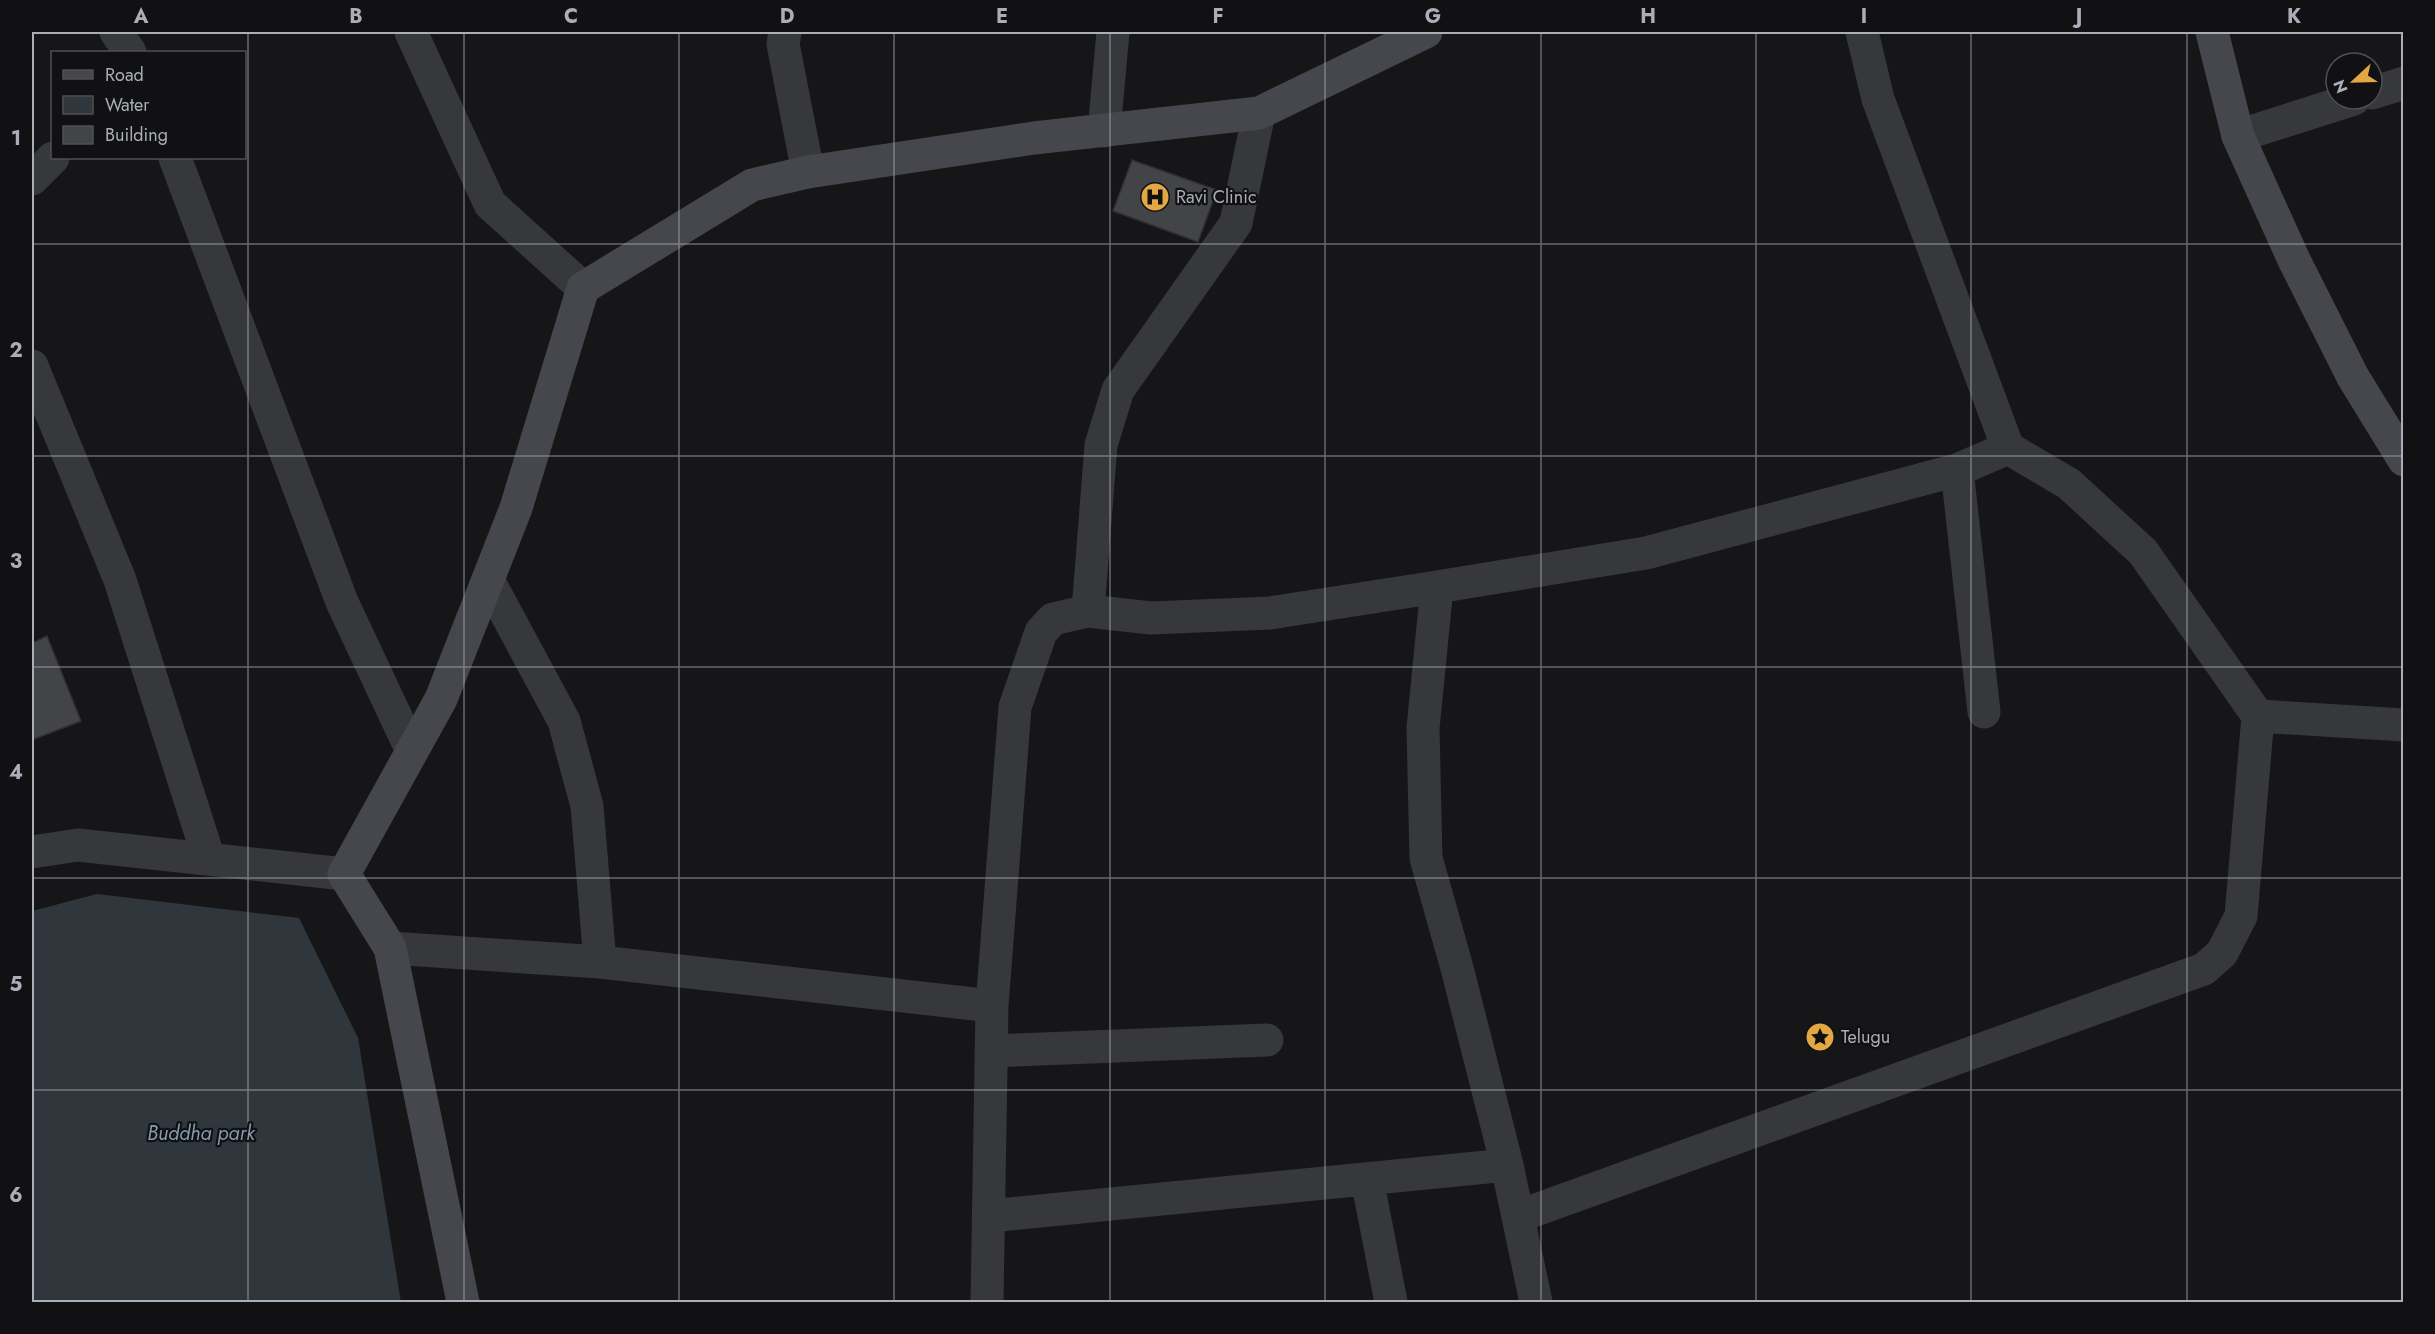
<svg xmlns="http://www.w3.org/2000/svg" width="2435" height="1334" viewBox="0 0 2435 1334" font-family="Jost,sans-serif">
	<rect width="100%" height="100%" fill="#161618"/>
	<path fill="#2f373d" d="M97,894l202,24 59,120 43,264h-369v-391z"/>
	<path fill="#434448" stroke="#303033" stroke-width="1.5" d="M1132,160l85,30 -19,52 -85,-31z
		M47,636l34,85 -49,19v-97z"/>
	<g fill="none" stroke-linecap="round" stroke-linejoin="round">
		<path stroke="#37383c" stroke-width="33" d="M116,32l14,20
			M411,32l79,172 93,84
			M785,32l-2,12 25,128
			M2372,93l32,-10
			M1104,131l9,-99
			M2238,136l116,-37
			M175,158l167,444 70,149
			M32,179l21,-21
			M32,366l88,214 89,279
			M1957,470l27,242
			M488,580l76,141 23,85 13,156
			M1437,587l209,-34 311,-83 51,-22 -130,-349 -16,-67
			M1088,611l63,7 119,-5 167,-26 -14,141 3,130 31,110 50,197 29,137
			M2258,716l146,9
			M32,852l46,-7 266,29
			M390,948l210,14 392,44
			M991,1051l276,-11
			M1367,1179l24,123
			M989,1216l518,-51
			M1519,1216l685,-247 18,-16 19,-37 17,-200 -115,-164 -74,-68 -61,-36
			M987,1302l5,-296 23,-299 26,-75 12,-13 35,-8 13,-166 17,-55 118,-167 23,-110"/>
		<path stroke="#45474c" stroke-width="33" d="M2212,32l26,104 56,124 59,117 51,83
			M463,1302l-73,-354 -46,-74 97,-175 75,-191 67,-220 169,-103 56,-13 226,-34 225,-25 167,-81"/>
	</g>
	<path fill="none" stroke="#a9aeb7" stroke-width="1.5" stroke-opacity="0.55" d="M248,32v1270M464,32v1270M679,32v1270M894,32v1270M1110,32v1270M1325,32v1270M1541,32v1270M1756,32v1270M1971,32v1270M2187,32v1270M32,244h2372M32,456h2372M32,667h2372M32,878h2372M32,1090h2372"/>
	<defs>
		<g id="hospital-disc" transform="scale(1.5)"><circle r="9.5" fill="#e3a743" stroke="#111113"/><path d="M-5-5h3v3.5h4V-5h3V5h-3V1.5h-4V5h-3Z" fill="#111"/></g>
		<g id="sight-disc" transform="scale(1.5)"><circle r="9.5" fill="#e3a743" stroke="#111113"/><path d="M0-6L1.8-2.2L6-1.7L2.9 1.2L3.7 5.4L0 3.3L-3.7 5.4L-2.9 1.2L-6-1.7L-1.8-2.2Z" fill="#111"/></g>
	</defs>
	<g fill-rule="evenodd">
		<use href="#hospital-disc" x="1155" y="197"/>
		<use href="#sight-disc" x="1820" y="1037"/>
	</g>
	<g text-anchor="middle" stroke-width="4.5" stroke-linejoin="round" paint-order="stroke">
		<g font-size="18" fill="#a9aeb7" stroke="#111113" text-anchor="start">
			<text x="1176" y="203">Ravi Clinic</text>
			<text x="1841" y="1043">Telugu</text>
		</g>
		<g font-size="20" font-style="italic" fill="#839caf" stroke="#111113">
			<text x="201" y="1140">Buddha park</text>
		</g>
	</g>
	<rect width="2435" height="1334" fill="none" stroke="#111113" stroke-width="66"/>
	<rect x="51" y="51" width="195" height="108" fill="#111113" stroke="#4e5055" stroke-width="1.5"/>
	<rect x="63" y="70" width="30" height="9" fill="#45474c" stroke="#4e5055" stroke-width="1.5"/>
	<text x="105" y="81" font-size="18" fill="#a9aeb7">Road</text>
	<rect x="63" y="96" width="30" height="18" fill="#2f373d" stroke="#4e5055" stroke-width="1.5"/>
	<text x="105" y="111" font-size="18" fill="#a9aeb7">Water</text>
	<rect x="63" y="126" width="30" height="18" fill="#434448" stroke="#4e5055" stroke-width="1.5"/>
	<text x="105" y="141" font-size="18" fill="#a9aeb7">Building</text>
	<g transform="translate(2354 81) rotate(248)"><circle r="28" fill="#111113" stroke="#4e5055" stroke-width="1.5"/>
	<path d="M0-4.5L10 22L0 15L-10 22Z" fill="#e3a743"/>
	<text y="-9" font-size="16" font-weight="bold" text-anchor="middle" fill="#a9aeb7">N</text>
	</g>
	<rect x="33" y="33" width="2369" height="1268" fill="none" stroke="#a9aeb7" stroke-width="2"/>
	<g font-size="20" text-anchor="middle" font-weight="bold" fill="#a9aeb7">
		<text x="141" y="23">A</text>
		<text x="356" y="23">B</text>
		<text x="571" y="23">C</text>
		<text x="787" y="23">D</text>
		<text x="1002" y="23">E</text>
		<text x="1218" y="23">F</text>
		<text x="1433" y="23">G</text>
		<text x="1648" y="23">H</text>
		<text x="1864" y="23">I</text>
		<text x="2079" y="23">J</text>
		<text x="2294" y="23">K</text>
		<text x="16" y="145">1</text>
		<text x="16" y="357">2</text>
		<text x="16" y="568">3</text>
		<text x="16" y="779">4</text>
		<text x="16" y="991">5</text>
		<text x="16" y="1202">6</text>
	</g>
</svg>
